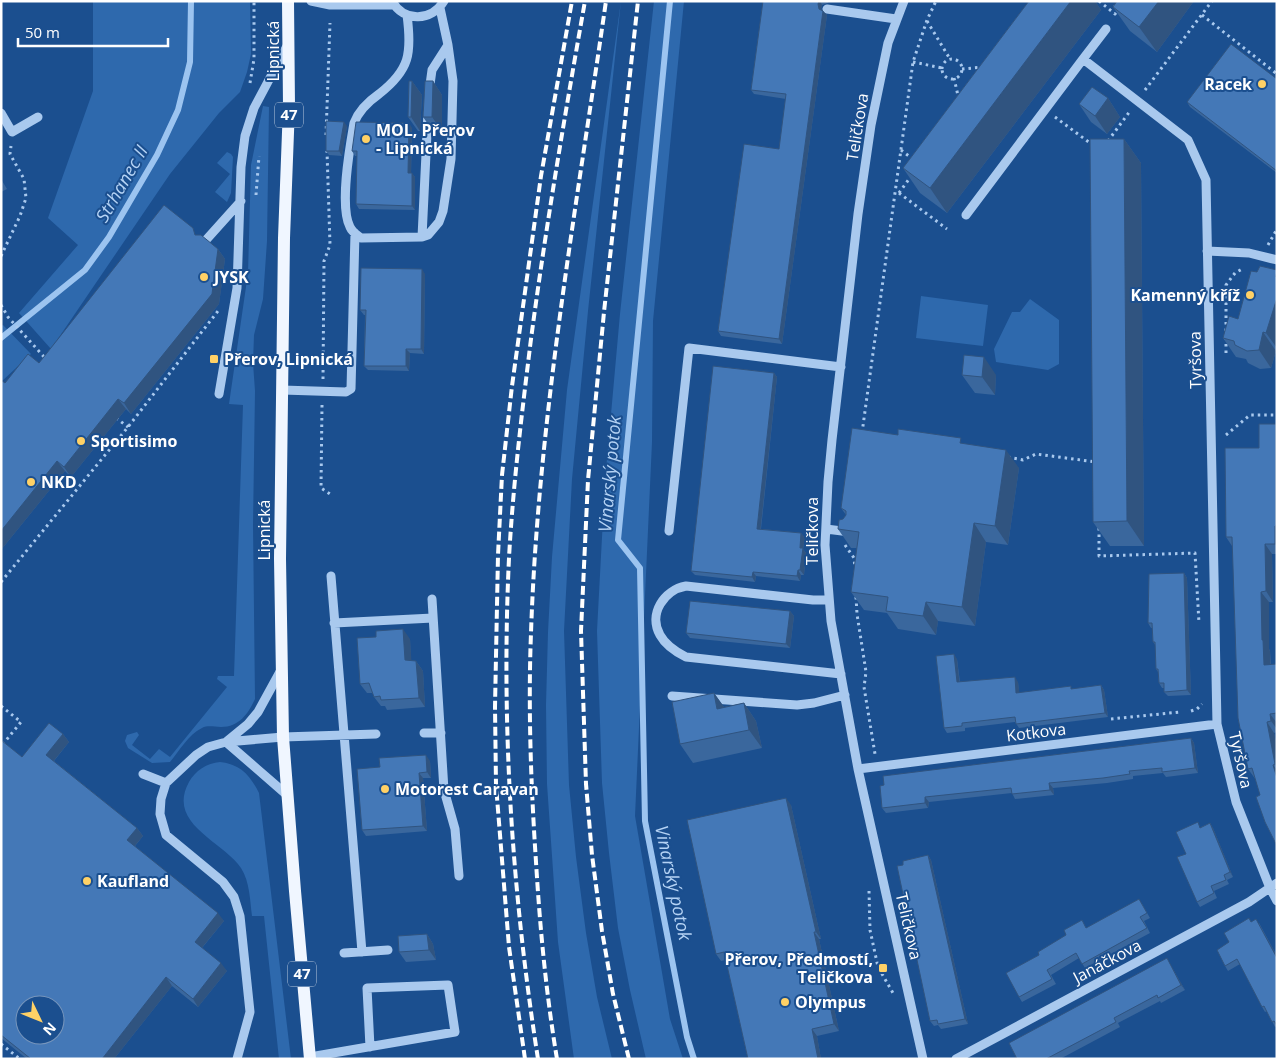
<svg xmlns="http://www.w3.org/2000/svg" width="1278" height="1060" viewBox="0 0 1278 1060" font-family="'Open Sans',sans-serif">
	<rect width="100%" height="100%" fill="#1b4f8f"/>
	<path fill="#2e69ad" d="M93,1h157l1,53 -4,18 -7,20 -21,21 -49,61 -119,175 -32,-36 59,-68 -30,-27 45,-127z
		M621,1l-33,310 -16,168 -8,152 5,154 7,72 10,76 11,64 15,62h-38l-16,-117 -11,-158 -1,-79 2,-73 4,-75 15,-167z
		M654,1h30l-31,320 -1,121 -17,374 35,203 13,40h-37l-16,-69 -12,-62 -9,-75 -7,-70 -5,-152 8,-150 15,-167z
		M263,106l6,1 -2,134 -4,58 -9,36 -1,28 2,28 -2,134 2,174c-7,15 -16,28 -34,28 -7,0 -13,-2 -19,1 -13,6 -23,23 -32,34l-18,1 -24,-15 -3,-7 2,-6 10,-3 2,3 -7,10 18,14 9,-10 11,8 57,-70 -10,-8 1,-3h16l9,-271 -14,-1 19,-131 3,-108z
		M227,152l4,2 2,3 -2,36 -4,9 -12,-10 15,-18 -13,-11z
		M921,296l67,9 -5,41 -67,-8z
		M1030,299l29,21v44l-11,6 -52,-8 -2,-13 18,-37h8z
		M3,325l28,29 -30,28v-56z
		M220,762c20,2 30,13 39,31l32,266h-12l-15,-143h-12c-2,-15 -2,-34 -11,-48 -18,-27 -75,-44 -52,-86 6,-11 18,-19 31,-20z"/>
	<g fill="none" stroke-linecap="round" stroke-linejoin="round">
		<path stroke="#9cc4f0" stroke-width="6" d="M670,1l-52,539 22,28 5,253 42,216 7,22
			M1,338l84,-68 24,-33 48,-82 21,-45 12,-48 1,-61"/>
		<path stroke="#a9c9ee" stroke-width="3" stroke-dasharray="2.5 4" stroke-linecap="butt" d="M1099,1l16,13 4,-5
			M1115,8v-7
			M1202,15l75,59
			M927,21l23,38
			M942 69a10 10 0 1 1 20 0a10 10 0 1 1-20 0Z
			M913,62l29,6
			M962,69l22,-2
			M954,78l5,22
			M250,83l4,-24v-58
			M1145,90l67,-89
			M1055,117l39,29
			M326,135l4,-112
			M1108,141l22,-30
			M901,150l13,10
			M899,193l13,-18
			M899,193l48,36
			M256,195l3,-39
			M1268,245l9,-16
			M1,256l19,-40 6,-18 -2,-19 -14,-25 1,-8
			M1,305l7,12 38,42
			M1226,331v-46l9,-12 9,-5
			M1226,353v-14
			M323,379l1,-118 6,-16 -3,-94
			M322,405l-1,83 12,8
			M116,418l12,9
			M862,433l51,-371 14,-42 9,-19
			M1226,435l24,-20h27
			M1008,457l15,3 13,-6 60,8
			M1099,528v28l96,-3 4,70
			M845,545l9,13 1,10
			M1,582l127,-155 90,-116
			M856,597l1,17 9,58 -2,15 11,67
			M1,706l20,16 -18,22
			M1191,711l6,-2 5,-5
			M1111,719l69,-7
			M869,891l1,39 8,37 15,26
			M1,1044l19,15"/>
		<path stroke="#a9c9ee" stroke-width="9" d="M311,1l19,4h63
			M392,1c12,22 40,20 52,0
			M904,1l-16,42 -17,82 -13,89 -26,226 -4,42 -3,63 6,76 27,148 65,290
			M827,9l69,10
			M407,15c5,38 3,55 -28,79 -10,7 -20,16 -25,29 -4,23 -15,83 -4,104 2,5 7,8 11,11l61,-1 6,-2 11,-13 4,-11 8,-52 2,-78 -5,-36 -8,-37
			M1083,59l23,-30
			M429,92l3,-22 16,-25
			M1,113l11,19 26,-15
			M966,215l117,-156 105,81 18,40 11,544 19,78 34,86 7,13
			M422,237l6,-125
			M206,240l35,-39
			M1207,251l42,2 28,7
			M282,390l64,2 5,-3 4,-156
			M219,394l18,-106 4,-121 4,-31 9,-28 33,-62
			M826,529l24,3
			M669,531l20,-183 152,19
			M331,576l31,376
			M432,599l12,191 11,39 4,47
			M829,600h-16l-127,-14c-22,4 -38,28 -26,49 6,11 16,17 26,22l155,17
			M334,623l99,-5
			M672,696l125,9 17,-2 31,-8
			M424,733h17
			M226,742l22,-18 10,-12 23,-42
			M226,742l61,53
			M858,769l359,-45
			M143,774l23,9 30,-28 12,-8 18,-5 57,-5 93,-3
			M166,783l-5,16 -1,15 6,21 57,47 11,15 6,19 10,96 -13,47
			M344,953l44,-3
			M310,1057l145,-25 -7,-47 -81,3 3,59
			M956,1059l293,-157 28,-19"/>
		<path stroke="#f0f6ff" stroke-width="12" d="M288,1l1,105 -5,132 -4,321 3,178 12,154 15,168"/>
		<path stroke="#fff" stroke-width="4" stroke-dasharray="9 4" stroke-linecap="butt" d="M525,1059l-16,-112 -13,-162 -1,-78 3,-152 4,-80 10,-89 29,-210 31,-175
			M538,1059c-26,-166 -37,-334 -29,-501 4,-73 13,-146 22,-219 15,-113 34,-225 54,-338
			M557,1059c-11,-66 -17,-131 -21,-197 -5,-76 -8,-153 -5,-229 7,-211 45,-423 75,-632
			M629,1059l-16,-65 -11,-63 -10,-76 -6,-71 -5,-153 7,-151 16,-168 34,-311"/>
	</g>
	<path fill="#3a679d" d="M763,1h66l-1,2 -6,2 -1,4 6,6 -45,329 -61,-8 -3,-5 61,-182 7,-50 -32,-5 -3,-4z
		M1029,1h66l6,9 -154,203 -27,-20 -17,-25z
		M1194,1l-37,51 -27,-21 -17,-24z
		M1277,79v94l-87,-66 -3,-5z
		M412,81l10,14 -2,36h-2l-10,-14z
		M433,81l9,14v36h-9l-10,-14z
		M1108,98l12,19 -13,17 -16,-12 -12,-18z
		M347,126l-5,30 -13,-1 -3,-4z
		M412,128l-1,45 4,4v33l-56,-1 -3,-5 1,-48h-2l-3,-5z
		M1124,139l17,24 3,383h-34l-17,-24z
		M1,179l6,10 -6,3z
		M197,235l21,14 7,10 -6,45 -88,110 -5,-5 -55,68 -6,-6 -64,79 4,-167 34,-20z
		M1277,270v81h-1l-5,17 -11,1 -12,-6 -2,-4 -10,-2 -13,-19 15,-19 19,-47z
		M425,274l-1,80 -14,-1 -1,18 -41,-1 -4,-4 1,-51h-1l-4,-5z
		M774,373l3,4 -16,152 40,4 4,5 -2,11 3,4 -2,22h-3l-1,6 -44,-5 -1,6 -60,-7 -4,-4z
		M962,375h34l-1,20 -20,-2z
		M1277,425v129h-5l1,48h-4v47l1,2 1,13h6v68l-3,1 3,12v101l-21,-66 -8,-11 -16,-223 -6,-9 33,-89z
		M965,444l54,24 -11,77 -22,-3 -11,84 -37,-5 -2,14 -38,-6 -11,-16 -23,-3 -13,-18 6,-44h-6l-13,-19 8,-14 -5,-7z
		M1184,573l3,5 4,117 -23,1 -4,-4v-4h-2l-3,-5 -1,-11 -2,-3v-23l-3,-4 -1,-14h-1l-3,-5z
		M790,611l4,5 -4,32 -100,-10 -4,-5z
		M410,639l1,22h5l7,10 2,36 -38,3 -2,-4h-4l-7,-9 -1,-4h-6l-7,-9z
		M957,659l3,23h58l1,11 54,-4 28,-4 3,5 4,27 -89,11 -4,-6 -50,6v3l-18,2 -3,-5z
		M714,693l10,14 20,-4 12,18 6,27 -69,15 -13,-19z
		M63,734l6,8 -15,19 83,67 6,8 -8,10 89,75 -22,27 25,23 -29,36 -26,-21 -58,73h-87l-26,-21v-298l21,17z
		M1191,738l3,5 4,30 -32,4 -3,-4 -30,3v3l-26,4 -54,5 1,7 -39,4 -3,-6 -83,9 -1,6 -42,5 -4,-5 2,-23z
		M430,761l1,17h-8l4,53 -61,5 -4,-6 18,-63z
		M791,805l30,134h-2l20,92 -22,5 4,23h-73l-22,-99 -5,1 -5,-7z
		M1210,823l3,5 20,49 -6,3 2,4 -15,7 3,7 -17,9 -3,-5 -11,-48 15,-27z
		M928,855l3,5 37,164 -27,5 -3,-4 -4,1 -4,-5 -27,-156z
		M1142,904l8,14 -6,3 6,12 -65,35 -6,-10 -28,17 5,9 -34,18 -3,-5 20,-42 48,-27z
		M1251,922l8,1 18,33v70l-2,1 -8,-16 -2,1 -3,-5 -22,-43 -12,7 -3,-5 4,-24z
		M427,934l6,10 3,16 -30,2 -7,-10z
		M1170,964l15,26 -24,13 -1,-2 -42,22 2,4 -60,32h-43z"/>
	<path fill="#305480" d="M819,1h1l2,4 -1,4 2,5 -4,-5 -1,-5z
		M1071,1h24l6,9 -154,203 -17,-25z
		M1159,1h35l-37,51 -18,-25z
		M823,11l4,4 -45,329 -3,-5z
		M412,81l10,14 -2,36 -9,-14z
		M433,81l9,14v36l-10,-14z
		M1108,98l12,19 -13,17 -12,-18z
		M344,122l3,4 -5,30 -3,-5z
		M409,123l3,5 -1,49 -3,-4z
		M1124,139l17,24 3,383 -17,-25z
		M412,173l3,4v33l-3,-4z
		M218,249l7,10 -6,45 -88,110 -7,-11z
		M422,269l3,5 -1,80 -3,-5z
		M1277,298v50l-11,-15z
		M1263,332l13,19 -5,17 -12,-18z
		M406,349l4,4 -1,18 -3,-5z
		M984,357l12,18 -1,20 -13,-18z
		M774,373l3,4 -17,157 -3,-5z
		M118,399l8,10 -55,68 -7,-10z
		M1276,424l1,1v102l-1,-1z
		M1006,450l13,18 -11,77 -13,-19z
		M57,461l8,10 -64,79v-19z
		M974,523l12,19 -11,84 -13,-19z
		M1275,526l2,3v17l-2,-2z
		M801,533l4,5 -2,11 3,4 -2,22 -4,-5v-22z
		M1265,544l7,10 1,48 -7,-11z
		M798,570l3,5 -1,6 -3,-5z
		M753,572l3,4 -1,6 -3,-5z
		M1184,573l3,5 4,117 -4,-5z
		M1261,592l8,10v47l1,2 1,24 -7,-10 -2,-25z
		M926,602l12,19 -2,14 -13,-19z
		M790,611l4,5 -4,32 -4,-4z
		M403,629l7,10 2,30 -7,-9z
		M954,654l3,5 3,28 -3,-5z
		M416,661l7,10 2,36 -6,-9z
		M1015,677l3,5 2,16 -4,-5z
		M1101,685l3,5 4,27 -3,-4z
		M714,693l13,18 -10,-2z
		M744,703l12,18 6,27 -13,-18z
		M1270,714l7,9v6l-6,-8z
		M1267,722l7,11 3,12v22l-2,-3z
		M63,734l6,8 -17,21 -6,-8z
		M1191,738l3,5 4,30 -3,-5z
		M426,755l4,6 1,17 -4,-6z
		M1273,765l4,5v8z
		M419,773l4,5 4,53 -4,-5z
		M1049,783l4,5 1,7 -4,-5z
		M925,797l4,5 -1,6 -3,-5z
		M786,798l5,7 30,134 -5,-7z
		M1210,823l3,5 20,49 -3,-5z
		M137,828l6,8 -10,12 -6,-8z
		M928,855l3,5 37,164 -3,-5z
		M218,913l6,8 -24,29 -5,-8z
		M1256,919l21,37v2z
		M814,932l5,7 20,92 -5,-7z
		M427,934l6,10 3,16 -7,-10z
		M1167,958l3,6 15,26 -4,-5z
		M221,963l6,8 -29,36 -5,-8z
		M166,977l6,9 -58,73h-12z
		M812,1029l5,7 4,23h-3z"/>
	<path fill="#4478b7" stroke="#305480" fill-rule="evenodd" d="M763,1h56l-1,3 1,5 4,2 -44,328 -61,-8 26,-187 35,5 7,-55 -35,-4z
		M1029,1h42l-141,187 -27,-20z
		M1117,1h42l-20,26 -26,-20z
		M1231,44l46,35v92l-90,-69z
		M409,81h3l-1,36h-3z
		M425,81h8l-1,36h-9z
		M1092,87l16,11 -13,18 -16,-12z
		M326,121l18,1 -5,29h-13z
		M356,122l53,1 -1,50h4v33l-56,-2 1,-53h-5z
		M1090,139h34l3,382 -34,1z
		M164,205l29,23 2,7h6l17,14 -6,45 -88,109 -6,-4 -54,68 -7,-6 -56,70v-151l4,3 23,-29 11,9z
		M1260,266l17,4 -1,7h1v21l-11,35 -3,-1 -4,18 -12,1 -12,-6 -1,-4 -11,-3 6,-22 9,3 13,-48 6,1z
		M361,268l61,1 -1,80h-15v17h-42l2,-56h-6z
		M964,355l20,2 -2,20 -20,-2z
		M713,366l61,7 -17,156 44,4 -1,15h3l-3,22h-2l-1,6 -44,-4 -1,5 -61,-6z
		M1259,424h17v102h-1v18h-10l1,47 -5,1 1,48h1l1,25 13,-1v49l-7,1 1,7 -4,1 8,42 -2,1 4,13v68l-12,-24 -9,-25 4,-2 -8,-27 -4,1 -10,-51 -6,-181h-6l-1,-89h34z
		M852,428l46,7v-6l63,9 -1,5 46,7 -11,76 -21,-3 -12,84 -36,-5 -3,14 -37,-5 2,-14 -37,-5 8,-60 -21,-3 1,-9 4,-1 3,-4v-4l-5,-3z
		M1184,573l3,117 -23,2v-9h-5l-1,-14h-2l-1,-27h-2l-1,-19h-4l1,-49z
		M690,601l100,10 -4,33 -100,-11z
		M403,629l2,31 11,1 3,37 -38,2 -1,-4 -6,1 -5,-14 -9,1 -3,-46 19,-1v-6z
		M954,654l3,28 58,-5 1,16 55,-7v3l30,-4 4,28 -89,11 -1,-7 -53,6v3l-18,2 -8,-72z
		M714,693l3,16 27,-6 5,27 -69,14 -8,-42z
		M49,723l14,11 -17,21 91,73 -10,12 91,73 -23,29 26,21 -28,36 -27,-22 -64,82h-71l-30,-24v-295l21,17zM25,1005h30v30h-30z
		M1191,738l4,30 -33,4v-4l-33,3 1,3 -27,4 -54,5 1,7 -38,4 -1,-6 -86,9v6l-43,5 -2,-22 4,-1 -1,-9z
		M426,755l1,17 -8,1 4,53 -61,4 -5,-61 23,-2 -1,-9z
		M786,798l30,134h-2l20,92 -22,5 6,30h-70l-24,-107 -8,2 -29,-134z
		M1198,822l2,6 10,-5 20,49 -6,3 2,5 -15,6 3,7 -17,9 -20,-45 9,-3 -10,-22z
		M928,855l37,164 -27,5 -1,-4 -7,1 -33,-155 6,-1v-4z
		M1139,899l8,14 -7,4 7,11 -65,36 -6,-11 -29,17 5,9 -33,18 -13,-24 33,-18 -1,-3 28,-17 -2,-5 18,-10 4,8z
		M1249,918l2,4 5,-3 21,39v67l-3,-4 -2,1 -8,-16 -2,1 -25,-48 -12,7 -8,-16 12,-8 -5,-9z
		M427,934l2,16 -30,2 -1,-16z
		M1167,958l14,27 -23,13 -1,-3 -43,23 2,4 -70,37h-29l-8,-16z"/>
	<g fill="#ffd166" stroke="#1b4f8f" stroke-width="2">
		<circle cx="1262" cy="84" r="5"/>
		<circle cx="366" cy="139" r="5"/>
		<circle cx="204" cy="277" r="5"/>
		<circle cx="1250" cy="295" r="5"/>
		<rect x="209" y="354" width="10" height="10" rx="2.5"/>
		<circle cx="81" cy="441" r="5"/>
		<circle cx="31" cy="482" r="5"/>
		<circle cx="385" cy="789" r="5"/>
		<circle cx="87" cy="881" r="5"/>
		<rect x="878" y="963" width="10" height="10" rx="2.5"/>
		<circle cx="785" cy="1002" r="5"/>
	</g>
	<g text-anchor="middle" stroke-width="4" stroke-linejoin="round" paint-order="stroke">
		<g fill="#1b4f8f" stroke="#bbcadd" stroke-width="1">
			<rect x="275" y="102.5" width="28" height="25" rx="4"/>
			<rect x="288" y="961.5" width="28" height="25" rx="4"/>
		</g>
		<g font-size="15" font-weight="bold" fill="#fff">
			<text x="289" y="120">47</text>
			<text x="302" y="979">47</text>
		</g>
		<g font-size="16" fill="#fff" stroke="#1b4f8f">
			<text transform="translate(273 51) rotate(-90)" y="6">Lipnická</text>
			<text transform="translate(857 127) rotate(-81)" y="6">Teličkova</text>
			<text transform="translate(1195 360) rotate(-91)" y="6">Tyršova</text>
			<text transform="translate(264 530) rotate(-90)" y="6">Lipnická</text>
			<text transform="translate(812 531) rotate(-90)" y="6">Teličkova</text>
			<text transform="translate(1036 732) rotate(-7)" y="6">Kotkova</text>
			<text transform="translate(1241 760) rotate(77)" y="6">Tyršova</text>
			<text transform="translate(909 926) rotate(77)" y="6">Teličkova</text>
			<text transform="translate(1107 961) rotate(-28)" y="6">Janáčkova</text>
		</g>
		<g font-size="16" font-weight="bold" fill="#fff" stroke="#1b4f8f" text-anchor="start">
			<text x="1252" y="90" text-anchor="end">Racek</text>
			<text x="376" y="136">MOL, Přerov<tspan x="376" dy="18">- Lipnická</tspan></text>
			<text x="214" y="283">JYSK</text>
			<text x="1240" y="301" text-anchor="end">Kamenný kříž</text>
			<text x="224" y="365">Přerov, Lipnická</text>
			<text x="91" y="447">Sportisimo</text>
			<text x="41" y="488">NKD</text>
			<text x="395" y="795">Motorest Caravan</text>
			<text x="97" y="887">Kaufland</text>
			<text x="873" y="965" text-anchor="end">Přerov, Předmostí,<tspan x="873" dy="18">Teličkova</tspan></text>
			<text x="795" y="1008">Olympus</text>
		</g>
		<g font-size="18" font-style="italic" fill="#b5d3f5" stroke="#1b4f8f">
			<text transform="translate(122 184) rotate(-60)" y="6">Strhanec II</text>
			<text transform="translate(610 474) rotate(-85)" y="6">Vinarský potok</text>
			<text transform="translate(673 883) rotate(78)" y="6">Vinarský potok</text>
		</g>
	</g>
	<rect width="1278" height="1060" fill="none" stroke="#ffffff" stroke-width="5"/>
	<g transform="translate(40 1020) rotate(133)"><circle r="24" fill="#1b4f8f" stroke="#7695bc"/>
	<path d="M0-4L9 19L0 12L-9 19Z" fill="#ffd166"/>
	<text y="-8" font-size="14" font-weight="bold" text-anchor="middle" fill="#ffffff">N</text>
	</g>
	<path d="M18 38v8h150v-8" fill="none" stroke="#ffffff" stroke-width="2.5"/>
	<text x="25" y="38" font-size="15" fill="#ffffff" stroke="#1b4f8f" stroke-width="4" paint-order="stroke">50 m</text>
</svg>
